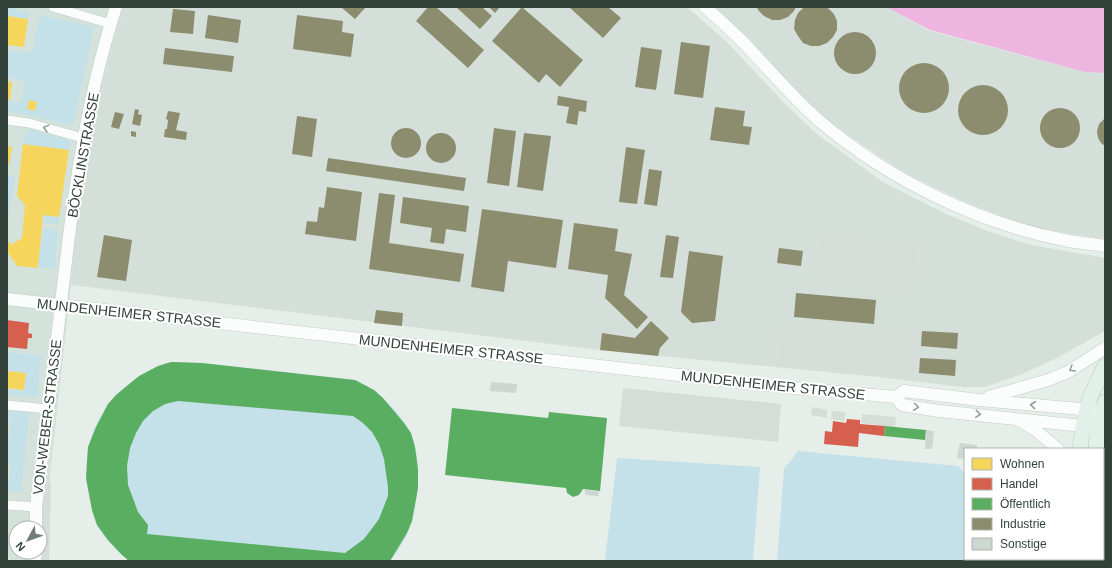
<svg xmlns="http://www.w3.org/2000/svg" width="1112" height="568" viewBox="0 0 1112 568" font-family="Arial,sans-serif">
	<rect width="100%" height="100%" fill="#e6eeea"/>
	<path fill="#d3e2db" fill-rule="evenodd" d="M7,7h116l-43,164 -9,114 -25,227 -2,49h-37zM16,528h24v24h-24z"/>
	<path fill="#d5dfda" d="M123,7h564l41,36 59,63 30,28 66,48 61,31 46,19 42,13 73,13v73l-48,27 -37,17 -36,12h-22l-84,-10 -278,-27 -529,-65 9,-114z
		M713,7h173l44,24 155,41 20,1v166l-48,-7 -31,-7 -61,-23 -58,-28 -40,-26 -37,-26 -32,-30 -48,-52z"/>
	<path fill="#c4e0e8" d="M7,8l22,4 -1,7 -21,-3z
		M40,15l54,12 -21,98 -66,-14v-11l14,3 5,-22 -19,-4v-27l25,3z
		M29,129l41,11 -1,10 -46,-6z
		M7,175l8,2 -7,42h-1z
		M44,215l15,2 -1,7 -15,-2z
		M43,229l15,2 -4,38 -16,-2z
		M7,352l34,3 -4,42 -30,-3v-5l17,2 2,-18 -19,-3z
		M171,362l31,1 153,17c21,9 46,32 56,54 10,22 8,64 1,87 -3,12 -14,31 -22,40h-261c-12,-10 -25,-22 -32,-36 -5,-10 -6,-20 -8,-30 -13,-61 23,-115 82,-133z
		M7,411l22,2 -8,79 -14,-2v-4h2l2,-21 -4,-1v-25h2l2,-19h-4z
		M798,451l160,15 7,8v87h-188l7,-92z
		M617,458l143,9 -7,94h-148z"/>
	<path fill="#d6ddd9" d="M818,235l101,9 -4,48 -101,-9z
		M780,322l137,13 -4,42 -136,-13z
		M623,388l158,16 -3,38 -159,-16z
		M812,407l15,3v8l-16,-3z
		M832,411l14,1 -2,9 -13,-2z
		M862,414l34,3 -1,10 -34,-4z
		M44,480l7,2 -2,79h-8z"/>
	<path fill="#edb5e0" d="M886,7h219v66l-20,-1 -155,-42z"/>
	<path fill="#f6d55c" d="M7,16l21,3 -4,28 -17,-2z
		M7,81l5,1 -2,18 -3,-1z
		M29,100l8,2 -2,9 -8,-2z
		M23,144l46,6 -10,67 -16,-2 -5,53 -21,-2 -10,-15v-12l4,6 11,-7 3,-33 -8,-9z
		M7,146l5,1 -3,18h-2z
		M7,371l19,2 -2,17 -17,-2z"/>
	<path fill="#d6604d" d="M7,320l22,3 -1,10 4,1v4h-4l-1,11 -20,-2z
		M847,419l13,1v4l25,2 -1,10 -25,-3 -1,14 -34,-3 1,-13 7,1 1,-11 13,2z"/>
	<path fill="#5aae61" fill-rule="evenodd" d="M171,362l31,1 153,17 19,10 9,8 21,25 7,10 4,14 3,22v19l-6,33 -5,12 -17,28h-261l-7,-6 -14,-15 -11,-15 -5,-15 -6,-32 2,-31 8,-20 12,-23 8,-9 23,-19 19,-10zM178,401l175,15 10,7 9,9 7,12 5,15 4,28v9l-9,23 -15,20 -19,14 -198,-19 1,-9 -10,-13 -10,-27 -1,-19 3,-18 6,-15 7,-12 10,-10 12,-7z
		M452,408l96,10 1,-6 58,6 -7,73 -17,-2 -4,6 -6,2 -6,-4 -1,-5 -121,-13z
		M885,426l41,4 -1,10 -41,-4z"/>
	<path fill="#8c8c6e" d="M341,7h25l-11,12z
		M428,7h8l48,43 -16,18 -52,-47z
		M456,7h26l10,9 -12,13z
		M489,7h11l-5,6z
		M522,7l61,53 -23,27 -14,-13 -7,9 -47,-42z
		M569,7h39l13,11 -18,20z
		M757,7h39l-2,4 -6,6 -8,3h-8l-8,-4 -6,-6z
		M804,7h23l7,7 3,7v9l-4,7 -6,6 -8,3h-8l-8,-3 -5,-7 -4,-7 1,-9 3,-7z
		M173,9l22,2 -2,23 -23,-2z
		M208,15l33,5 -3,23 -33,-5z
		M297,15l46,6 -1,11 12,2 -3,23 -58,-8z
		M834 53a21 21 0 1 1 42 0a21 21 0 1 1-42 0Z
		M681,42l29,4 -7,52 -29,-4z
		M641,47l21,3 -6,40 -21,-3z
		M165,48l69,8 -2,16 -69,-8z
		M899 88a25 25 0 1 1 50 0a25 25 0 1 1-50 0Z
		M958 110a25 25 0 1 1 50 0a25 25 0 1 1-50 0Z
		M558,96l29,5 -1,11 -7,-1 -2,14 -11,-2 3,-16 -12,-2z
		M715,107l30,4 -2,15 9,1 -3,18 -39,-5z
		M1040 128a20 20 0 1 1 40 0a20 20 0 1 1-40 0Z
		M135,109l4,1 -1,4 4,1 -2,11 -8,-2z
		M168,111l12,2 -4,17 11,2 -1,8 -22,-3 1,-8h2l1,-9 -2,-1z
		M115,112l9,2 -5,15 -8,-2z
		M297,116l20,3 -5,38 -20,-3z
		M1105,118v28l-4,-3 -3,-5 -1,-7 2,-7z
		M391 143a15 15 0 1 1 30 0a15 15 0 1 1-30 0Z
		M494,128l22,3 -7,55 -22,-3z
		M131,131l5,1v5l-5,-1z
		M426 148a15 15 0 1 1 30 0a15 15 0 1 1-30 0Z
		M524,133l27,3 -8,55 -26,-4z
		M626,147l19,3 -8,54 -18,-2z
		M328,158l138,20 -2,13 -138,-20z
		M649,169l13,2 -5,35 -13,-2z
		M327,187l35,5 -6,49 -51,-7 2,-13 10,1 2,-15 5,1z
		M379,193l16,2 -6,48 75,11 -4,28 -91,-13z
		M403,197l66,9 -3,26 -20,-3 -2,15 -14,-2 2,-14 -32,-5z
		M482,209l81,11 -7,48 -48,-7 -4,31 -33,-5z
		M574,223l44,6 -3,22 17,3 -8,41 24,22 -11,12 -32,-31 3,-23 -40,-6z
		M104,235l28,5 -6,41 -29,-4z
		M666,235l13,2 -6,41 -13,-1z
		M779,248l24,3 -2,15 -24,-3z
		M689,251l34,5 -8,65 -23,2 -11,-11z
		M796,293l80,7 -2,24 -80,-7z
		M376,310l27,3 -1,13 -28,-3z
		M651,321l18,17 -9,10 -2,8 -58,-6 2,-17 33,5z
		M922,331l36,2 -1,16 -36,-3z
		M920,358l36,2 -1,16 -36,-3z"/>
	<path fill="#cdd6d1" d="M491,382l26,2 -1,9 -26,-2z
		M926,430l8,1 -2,18h-7z
		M960,443l17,2v4h-12v10l-8,-1z
		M585,490l14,1 -1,5 -13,-1z
		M1009,559h61v2h-60z"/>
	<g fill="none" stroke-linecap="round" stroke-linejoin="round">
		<g stroke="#c3ccc7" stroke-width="10">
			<path id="minor" d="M53,7l58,17
				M7,120l22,3 54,15
				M7,405l41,4
				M1103,487l2,-5
				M7,505l29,2"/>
		</g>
		<g stroke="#c3ccc7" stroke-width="13">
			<path id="tertiary" d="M705,7c17,15 35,31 50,48 22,23 43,48 68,69 70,58 157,100 246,117 12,2 24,3 36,5
				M7,299l787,89 102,9 8,-6 75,9 124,11
				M896,397l6,8 37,6 153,16
				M989,397l59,-17 20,-8 37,-24
				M1019,420l15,9 24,20
				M36,528v-21c7,-59 15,-118 22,-177 12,-108 24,-219 58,-323
				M35,561l1,-9"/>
		</g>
		<g stroke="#b3d0c2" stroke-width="16">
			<path id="primary" d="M1080,449l3,-23 7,-29 15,-31
				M1096,449l2,-21 7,-26
				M1103,517l2,8
				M1099,559l1,2"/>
		</g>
		<use href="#minor" stroke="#fbfcfc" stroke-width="9"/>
		<use href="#tertiary" stroke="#fbfcfc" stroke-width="12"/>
		<use href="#primary" stroke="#e1f0e9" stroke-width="15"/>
	</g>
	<defs><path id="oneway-chevron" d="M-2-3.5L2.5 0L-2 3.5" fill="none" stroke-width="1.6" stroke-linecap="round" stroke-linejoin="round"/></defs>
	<g stroke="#969f9b">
		<use href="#oneway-chevron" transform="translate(46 128) rotate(-165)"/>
		<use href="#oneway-chevron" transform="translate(1072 369) rotate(149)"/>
		<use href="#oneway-chevron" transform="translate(1033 405) rotate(-174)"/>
		<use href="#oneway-chevron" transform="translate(916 407) rotate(8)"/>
		<use href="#oneway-chevron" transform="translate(978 414) rotate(5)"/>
	</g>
	<g text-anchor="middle" stroke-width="4" stroke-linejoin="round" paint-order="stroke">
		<g font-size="14" fill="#32423a" stroke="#fff">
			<text transform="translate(83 155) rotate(-80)" y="5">BÖCKLINSTRASSE</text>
			<text transform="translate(129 313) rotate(6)" y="5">MUNDENHEIMER STRASSE</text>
			<text transform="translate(451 349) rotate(6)" y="5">MUNDENHEIMER STRASSE</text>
			<text transform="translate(773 385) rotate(6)" y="5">MUNDENHEIMER STRASSE</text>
			<text transform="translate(47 417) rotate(-83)" y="5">VON-WEBER-STRASSE</text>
		</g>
	</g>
	<rect width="1112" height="568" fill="none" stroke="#32423a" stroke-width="16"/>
	<rect x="964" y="448" width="140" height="112" fill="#ffffff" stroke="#adb3b0"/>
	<rect x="972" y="458" width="20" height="12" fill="#f6d55c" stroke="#adb3b0"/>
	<text x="1000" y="468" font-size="12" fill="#32423a">Wohnen</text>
	<rect x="972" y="478" width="20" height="12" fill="#d6604d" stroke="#adb3b0"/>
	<text x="1000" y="488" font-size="12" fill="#32423a">Handel</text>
	<rect x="972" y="498" width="20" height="12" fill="#5aae61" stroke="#adb3b0"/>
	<text x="1000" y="508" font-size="12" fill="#32423a">Öffentlich</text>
	<rect x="972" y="518" width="20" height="12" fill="#8c8c6e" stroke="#adb3b0"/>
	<text x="1000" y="528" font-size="12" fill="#32423a">Industrie</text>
	<rect x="972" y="538" width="20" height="12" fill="#cdd6d1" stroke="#adb3b0"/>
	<text x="1000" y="548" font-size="12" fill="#32423a">Sonstige</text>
	<g transform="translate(28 540) rotate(229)"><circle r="19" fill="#ffffff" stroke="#adb3b0"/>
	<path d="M0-3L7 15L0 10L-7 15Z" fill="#717e78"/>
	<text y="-6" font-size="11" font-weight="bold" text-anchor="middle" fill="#32423a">N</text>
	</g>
</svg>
